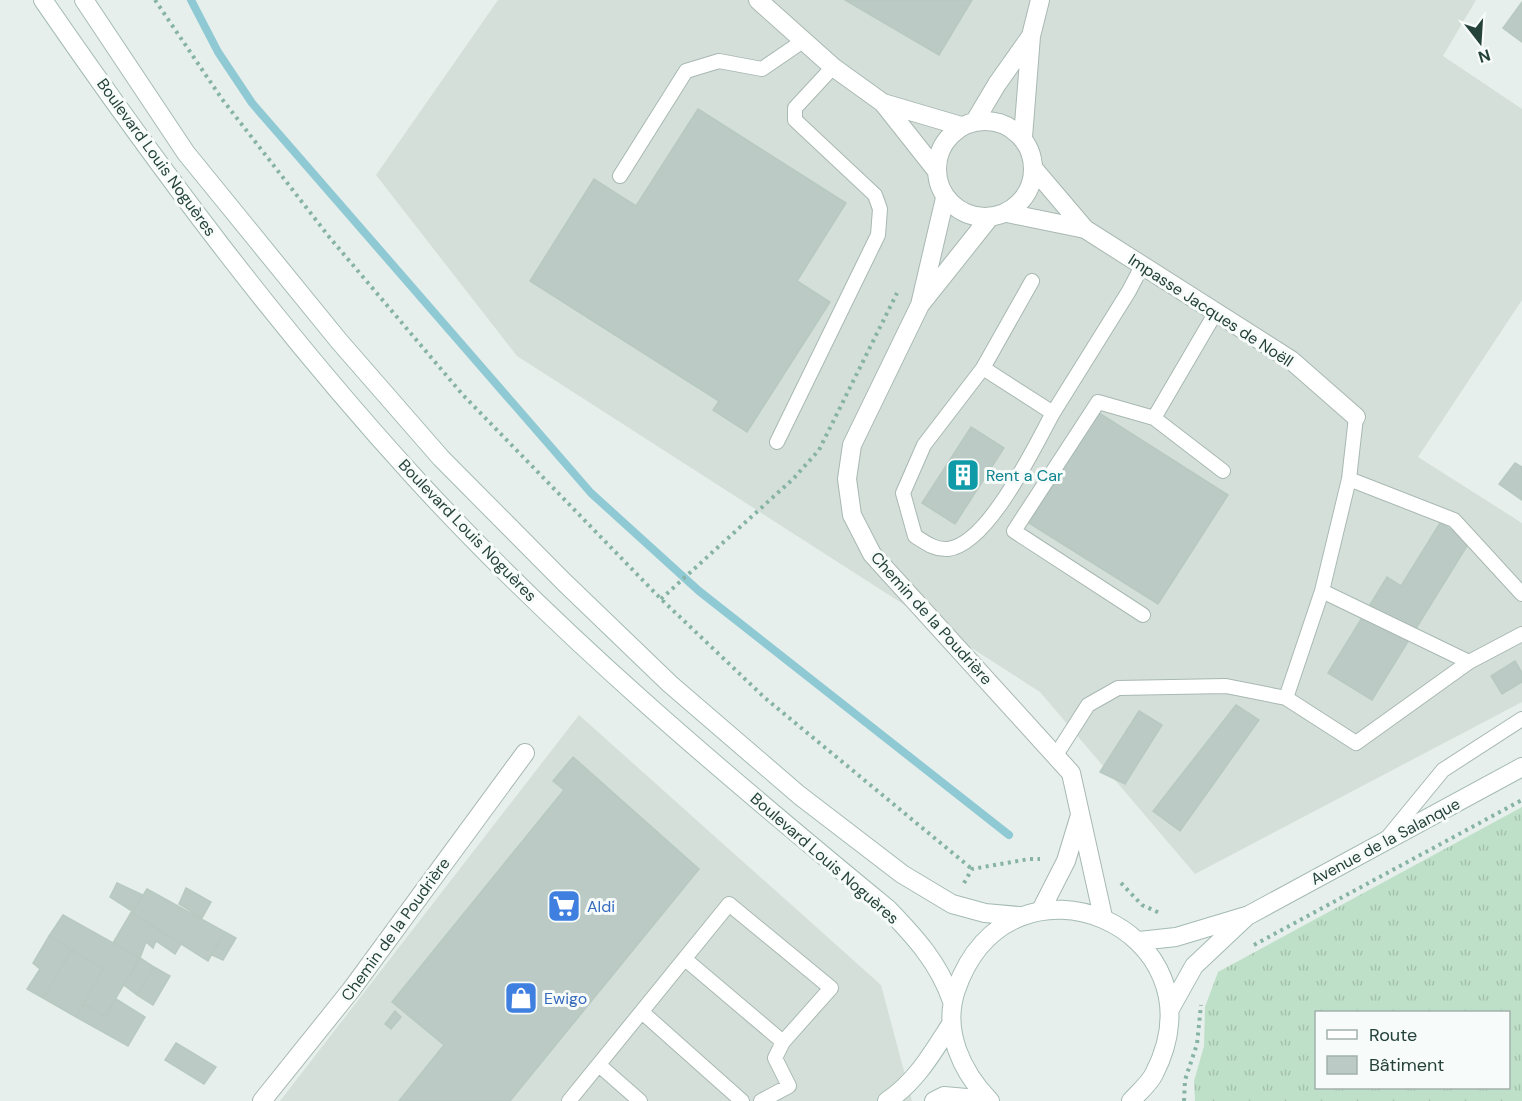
<svg xmlns="http://www.w3.org/2000/svg" width="1522" height="1101" viewBox="0 0 1522 1101" font-family="'DM Sans',sans-serif">
	<defs>
		<pattern id="grass-tufts" width="24" height="20" patternUnits="userSpaceOnUse" patternTransform="scale(1.5)"><rect width="24" height="20" fill="#bfe0c8"/><path d="M3 7l-1-3M5 7V3M7 7l1-3M15 17l-1-3M17 17v-4M19 17l1-3" fill="none" stroke="#a4c1ad"/></pattern>
	</defs>
	<rect width="100%" height="100%" fill="#e6efeb"/>
	<path fill="#d4dfda" d="M498,0h978l-33,56 79,53v191l-104,157 104,66v179l-327,172 -155,-182 -523,-336 -141,-181z
		M579,715l302,270 31,116h-632z"/>
	<path fill="url(#grass-tufts)" fill-rule="evenodd" d="M1522,807v294h-327l-1,-20 10,-35 1,-39 13,-35zM1316,1012h192v76h-192z"/>
	<g fill="none" stroke-linecap="round" stroke-linejoin="round">
		<path stroke="#8ec9d4" stroke-width="8" d="M191,0l27,52 34,51 339,390 108,98 310,244"/>
	</g>
	<path fill="#bbcac4" stroke="#b8c9c2" stroke-width="1.5" d="M845,0h127l-33,55z
		M1522,2v40l-19,-14z
		M698,109l148,94 -49,78 33,21 -83,130 -34,-22 6,-9 -189,-120 64,-102 42,27z
		M1099,413l129,82 -70,109 -129,-81z
		M971,427l33,21 -49,76 -33,-21z
		M1515,463l7,4v33l-23,-16z
		M1440,523l30,18 -98,159 -44,-27 59,-96 14,9z
		M1515,661l7,12v9l-20,12 -11,-18z
		M1236,705l23,15 -79,111 -27,-20z
		M1139,711l23,14 -37,59 -25,-12z
		M573,757l126,112 -189,232h-111l45,-56 -52,-43 172,-212 -11,-9z
		M117,883l26,12 -11,18 49,31 -6,10 -19,-13 -3,7 -7,-6 -6,16 -27,-15 19,-32 -22,-14z
		M186,888l25,14 -9,16 -23,-14z
		M147,889l78,43 -17,29 -76,-48z
		M63,915l77,43 -35,58 -21,-12 19,-35 -54,-33z
		M225,932l11,6 -13,22 -11,-5z
		M49,936l23,14 -29,48 -16,-9 13,-20 -7,-6z
		M72,950l31,19 -27,48 -33,-19z
		M140,958l14,9 -17,28 -13,-10z
		M154,967l16,9 -17,29 -16,-10z
		M116,999l29,18 -17,29 -52,-29 8,-13 21,12z
		M395,1011l6,6 -10,12 -6,-5z
		M176,1043l40,24 -12,17 -39,-24z"/>
	<g fill="none" stroke-linecap="round" stroke-linejoin="round">
		<g stroke="#a8b8b2" stroke-width="16">
			<path id="lane" d="M620,176l66,-105 33,-10 43,8 41,-28
				M1032,281l-49,87 70,45 76,-122 13,-25
				M1216,312l-62,106 69,53
				M983,368l-59,77 -21,48 12,43c11,7 20,14 33,13 41,-5 86,-102 105,-136
				M1356,417l-7,62 -27,112 147,71 53,-28
				M777,442l101,-207 2,-26 -5,-14 -80,-75v-12l38,-41
				M1349,479l105,41 68,74
				M1322,591l-36,107 70,45 113,-81
				M1143,615l-129,-84 84,-129 56,16
				M1056,755l32,-50 30,-17 108,-2 60,12
				M1388,837l55,-67 79,-51
				M685,959l98,83
				M642,1012l100,89
				M599,1065l41,36
				M569,1101l160,-197 102,84 -48,54 -8,16 14,28 -28,15"/>
		</g>
		<g stroke="#a8b8b2" stroke-width="20">
			<path id="street" d="M758,0l75,67 50,36 53,67
				M1031,36l9,-36
				M883,103l78,23
				M975,121l22,-37 34,-48 -8,101
				M937 169a48 48 0 1 1 96 0a48 48 0 1 1-96 0Z
				M945,198l-25,107 70,-88
				M1007,213l78,16 -51,-60
				M1085,229l206,131 65,57
				M920,305l-68,140 -5,34 5,36 20,39 199,219 32,144
				M1041,910l25,-49 14,-46
				M262,1101l89,-111 174,-237"/>
		</g>
		<g stroke="#a4bbb3" stroke-width="20">
			<path id="secondary" d="M43,0c115,167 236,329 373,479 145,158 307,294 472,430 27,28 51,54 64,92
				M84,0l102,153 153,188 102,117 123,124 106,102 129,111 103,79 50,30 33,9 34,3
				M1139,941l37,-4 73,-22 273,-148
				M1170,1009l24,-43 52,-49
				M887,1101c29,-19 46,-49 64,-77
				M934,1101l10,-5 45,4
				M990,1101c-28,-29 -48,-70 -34,-111 54,-156 273,-61 198,84 -5,10 -16,19 -23,27"/>
		</g>
		<path stroke="#86b3a5" stroke-width="4" stroke-dasharray="3 4.5" stroke-linecap="butt" d="M155,0l67,99 108,139 133,157 198,204 104,99 207,171
			M661,599l132,-120 26,-29 78,-157
			M964,883l8,-14 57,-10h11
			M1121,883l21,22 20,9
			M1254,945l268,-145
			M1184,1101l1,-21 12,-36 4,-39"/>
		<use href="#lane" stroke="#fff" stroke-width="14"/>
		<use href="#street" stroke="#fff" stroke-width="18"/>
		<use href="#secondary" stroke="#fff" stroke-width="18"/>
	</g>
	<defs>
		<g id="building-square" transform="scale(1.725)"><rect x="-9" y="-9" width="18" height="18" rx="4" fill="#0f9aa8" stroke="#f7fbf9"/><path d="M-4-6H4V6H1V3H-1V6H-4ZM-2.5-4.3h1.7v1.8h-1.7ZM.8-4.3h1.7v1.8H.8ZM-2.5-1h1.7V.8h-1.7ZM.8-1h1.7V.8H.8Z" fill="#fff"/></g>
		<g id="supermarket-square" transform="scale(1.725)"><rect x="-9" y="-9" width="18" height="18" rx="4" fill="#3f7fe0" stroke="#f7fbf9"/><path d="M-6-5.5h2.5l.6 2H6L4.5 2H-2.5L-4.4-4H-6ZM-1.5 3.2a1.3 1.3 0 1 0 .1 0ZM3 3.2a1.3 1.3 0 1 0 .1 0Z" fill="#fff"/></g>
		<g id="shop-square" transform="scale(1.725)"><rect x="-9" y="-9" width="18" height="18" rx="4" fill="#3f7fe0" stroke="#f7fbf9"/><path d="M-5-2.5h2.3a2.7 3.5 0 0 1 5.4 0H5L5.5 6h-11ZM-1.5-2.5h3a1.5 2.3 0 0 0-3 0Z" fill="#fff"/></g>
	</defs>
	<g fill-rule="evenodd">
		<use href="#building-square" x="963" y="475"/>
		<use href="#supermarket-square" x="564" y="906"/>
		<use href="#shop-square" x="521" y="998"/>
	</g>
	<g text-anchor="middle" stroke-width="6" stroke-linejoin="round" paint-order="stroke">
		<g font-size="16" fill="#24423a" stroke="#f7fbf9">
			<text transform="translate(157 157) rotate(54)" y="6">Boulevard Louis Noguères</text>
			<text transform="translate(1211 310) rotate(33)" y="6">Impasse Jacques de Noëll</text>
			<text transform="translate(468 530) rotate(46)" y="6">Boulevard Louis Noguères</text>
			<text transform="translate(932 618) rotate(48)" y="6">Chemin de la Poudrière</text>
			<text transform="translate(1385 841) rotate(-28)" y="6">Avenue de la Salanque</text>
			<text transform="translate(825 858) rotate(41)" y="6">Boulevard Louis Noguères</text>
			<text transform="translate(395 929) rotate(-54)" y="6">Chemin de la Poudrière</text>
		</g>
		<g font-size="16" fill="#0d838f" stroke="#f7fbf9" text-anchor="start">
			<text x="986" y="481">Rent a Car</text>
		</g>
		<g font-size="16" fill="#366cbe" stroke="#f7fbf9" text-anchor="start">
			<text x="587" y="912">Aldi</text>
			<text x="544" y="1004">Ewigo</text>
		</g>
	</g>
	<rect x="1315" y="1011" width="195" height="78" fill="#f7fbf9" stroke="#a3b1ad" stroke-width="1.5"/>
	<rect x="1327" y="1030" width="30" height="9" fill="#ffffff" stroke="#a3b1ad" stroke-width="1.5"/>
	<text x="1369" y="1041" font-size="18" fill="#24423a">Route</text>
	<rect x="1327" y="1056" width="30" height="18" fill="#bbcac4" stroke="#a3b1ad" stroke-width="1.5"/>
	<text x="1369" y="1071" font-size="18" fill="#24423a">Bâtiment</text>
	<g transform="translate(1480 42) rotate(163)" stroke="#f7fbf9" stroke-width="4.5" paint-order="stroke">
	<path d="M0-4.5L10 22L0 15L-10 22Z" fill="#24423a"/>
	<text y="-9" font-size="16" font-weight="bold" text-anchor="middle" fill="#24423a">N</text>
	</g>
</svg>
